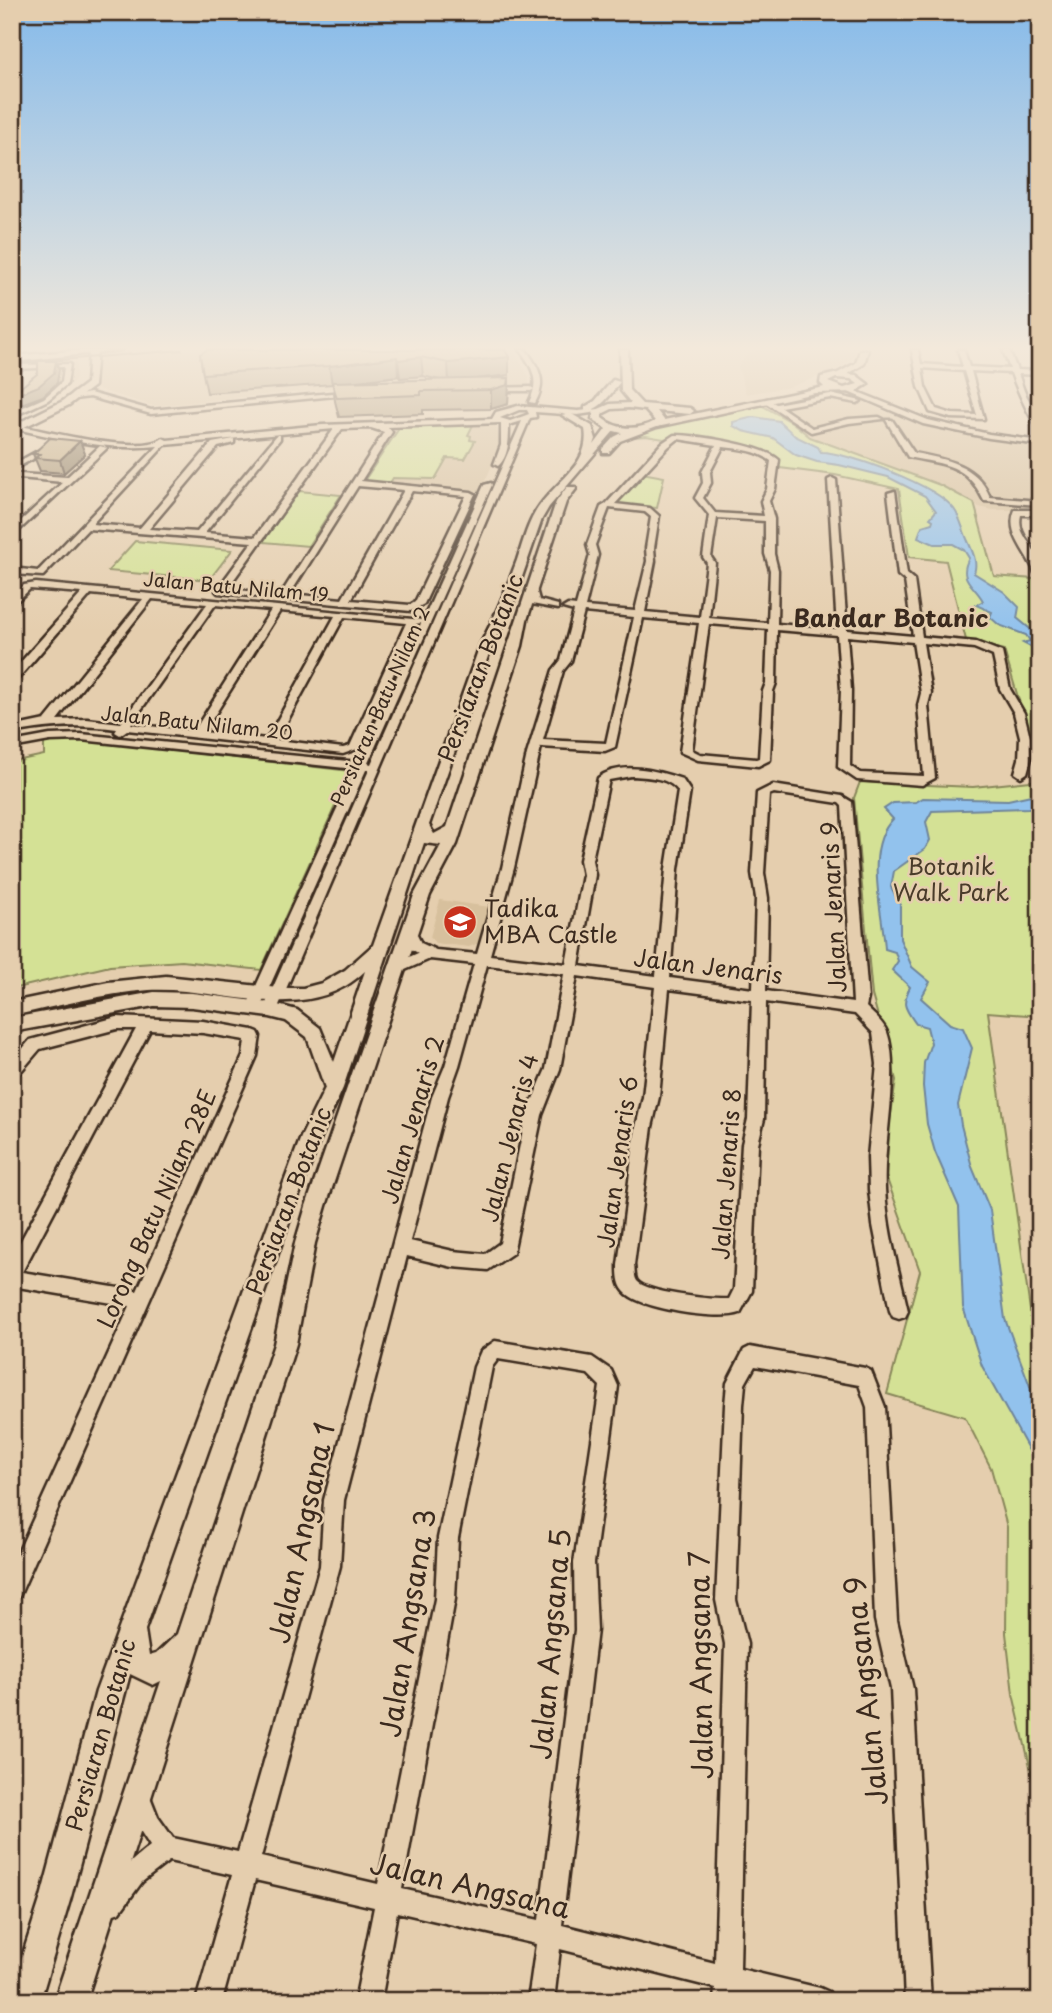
<svg xmlns="http://www.w3.org/2000/svg" width="1052" height="2013" viewBox="0 0 1052 2013" font-family="'Playpen Sans',sans-serif">
	<rect width="100%" height="100%" fill="#e5ceae"/>
	<filter id="ink" filterUnits="userSpaceOnUse"><feTurbulence type="fractalNoise" baseFrequency=".0143" numOctaves="2"/><feDisplacementMap in="SourceGraphic" scale="14" xChannelSelector="R" yChannelSelector="G"/><feConvolveMatrix kernelMatrix="1 2 1 2 8 2 1 2 1" color-interpolation-filters="sRGB"/></filter>
	<g filter="url(#ink)">
		<path fill="#d7c09d" d="M160,350h353l16,26v9l-179,2 -197,19 -56,-17 1,-28 4,-4z
			M759,350h97l-3,9 -17,11 -46,17 -44,7 -8,-28 10,-12z
			M58,357l18,6v16l-20,19 -44,22v-59z
			M827,392l27,4 27,14 44,15 55,14 60,8v63h-47l-19,-4v-3l-34,-18 -130,-48 -17,-14 -34,-19z
			M492,424l5,4 3,20 -20,44 -120,-11 38,-55z
			M440,900l50,7 -9,35 -12,5 -34,-4 -5,-6z"/>
		<path fill="#d4e195" stroke="#88865a" stroke-width="2" d="M759,404l34,19 17,14 130,48 34,18 20,73 40,3 6,19v174l-36,-122 -38,-10 -20,-79 -37,-4 -10,-68 -64,-14 -55,-7 -8,-15 -90,-19 -18,5 -18,-3 -24,2 16,-7z
			M473,425l-5,10 3,1 -1,4 5,1 -10,18 -18,-1 -12,21 -42,-1 -3,5 -26,-2 36,-54z
			M642,473l22,4 -7,31 -41,-3 -2,-3z
			M299,491l42,4 -33,51 -45,-4z
			M135,541l97,9 -23,30 -101,-9z
			M44,741h44l263,30 -90,199 -79,-9 -72,5 -94,22v-227l28,-6z
			M1040,780v236l-52,-4 44,312 8,3v482l-27,-115 -7,-61 1,-106 -16,-59 -26,-51 -78,-23 33,-123 -37,-103 13,-88 -24,-85 -18,-197 6,-16 113,5z"/>
		<path fill="#92c2ed" stroke="#6f859a" stroke-width="2" d="M754,417l25,4 16,15 23,11 3,5c27,0 116,34 133,57 6,8 9,21 13,30 6,13 11,24 7,34l30,19 15,15 -2,11 23,19v15l-17,-9 7,-2 -4,-6 -27,-10 -9,-8 2,-5 -16,-7 7,-4c-8,-16 -26,-21 -14,-43l-5,-8 -11,-6h-19l-16,-7 4,-11 10,-3 1,-3 -3,-2 6,-7 -11,-15 -37,-19 -49,-12 -22,-3 -21,-7 -23,-17 -30,-7 -10,-5v-4z
			M1040,793v13l-12,2 -96,3 -6,11 4,18 -5,9 -31,22 -3,16 9,17v35l12,28 18,15 -9,16 29,26 13,4 9,20 -14,57 3,20 11,42 18,43 15,109 35,94v72l-8,-29 -50,-90 -19,-59 -4,-100 -24,-55 -8,-28 -4,-38 1,-23 7,-20 -4,-16 -11,-3c-11,-16 -15,-19 -6,-37l-18,-17 6,-9 -3,-9 -10,-3c-2,-38 -22,-100 8,-130l-9,-10 9,-6 23,-1 7,-4 85,2z"/>
		<g fill="none" stroke-linecap="round" stroke-linejoin="round">
			<g stroke="#3b2a1e" stroke-width="5">
				<path id="minor" d="M520,350h6c14,19 21,32 9,53l-6,-1c11,-21 4,-34 -9,-52z
					M912,350h6l3,14 42,3 -5,-17h6l5,17 41,2 -7,-19h6l8,20 23,1v4l-22,-1c3,7 5,16 9,23 7,12 13,18 13,33 -9,-8 -24,-43 -29,-57l-40,-2 13,48 -33,-1 -21,-6 -11,-25zM922,368l42,3 13,44 -25,-1 -16,-5 -11,-22z
					M70,364l-3,20 -19,16 -36,17v-5l32,-14 18,-16 2,-15 -52,2v-4z
					M492,388l39,-1 3,2 -3,2h-41z
					M848,388l80,32 61,14 51,7v4l-51,-7 -66,-14 -77,-33z
					M353,391l2,3 -204,20 -61,-17 -16,2 -4,-2 20,-4 61,17z
					M830,394l31,7 -4,2 -27,-5 -49,9 31,21 37,-9 30,-2 4,2 -34,4 -38,9 -48,-31 4,-2 9,5z
					M518,406l60,5 22,-2 4,2 -26,4 -43,-3 1,5 -6,1 -253,592 -2,4h-10l-2,-4 106,-240h-3l-106,238 -2,4h-10l-2,-4 109,-239 -274,-29 -31,1 -38,7v-6l38,-7 31,-1 277,28 63,-139 -5,1 -56,124 -17,6 -216,-24 -7,5 -5,-3 2,-3c-36,-5 -69,-3 -105,4v-6l33,-7 98,-121 -52,-5 -75,87 -4,1v-10l70,-79 -52,-4 -18,17v-9l12,-12 12,-2 387,37 61,-135 7,-2 1,2 -124,278 3,1 151,-343 -13,4c0,14 0,32 -11,41l-4,-2 7,-19v-22l-113,4 4,5 -31,49 110,11 4,2 -51,110 -13,7 -193,-18 -2,-2 36,-49 -164,-13 -45,47 -31,-2v-6l26,3 120,-125c-50,5 -97,-7 -146,-18v-4c30,6 128,32 151,14l4,2 155,-15 170,-6 4,-7zM519,410h8l2,4 -19,7 -10,-3zM371,428l13,4 -103,162 -54,-5 115,-160zM334,429l-79,108 -50,-4 75,-94v-4h-3l-80,97 -48,-3 69,-82 16,-4v-4l-22,4 -72,85 -48,-4 73,-79zM358,486l46,4 -62,109 -52,-5zM412,491l54,5 -51,106 -5,3 -59,-5zM152,599l55,5 -86,119 -34,-4 -30,1zM215,605l56,5 -77,121 -63,-7zM280,611l55,5 -68,123 -63,-7zM344,617l62,6 -56,123 -7,2 -66,-8z
					M886,420h6l22,33c31,6 63,11 76,44l50,4v4l-56,-4c-18,-38 -38,-36 -76,-44z
					M674,435c23,0 89,10 105,25l-4,29 -6,12 5,18v35l4,16 -1,54 60,5 -9,-149 4,-2 4,2 11,150 66,6 -8,-55 -7,-6 -10,-82 7,-2 12,83 7,6 8,57 54,5 26,10 8,37 14,24 6,24 1,22 -4,14 -6,4 -6,-4 4,-14 1,-22 -6,-24 -14,-24 -7,-33 -19,-8 -51,-5 8,50 -3,12 7,73 -13,7 -65,-5 -19,-13 3,-77 -4,-55 -60,-5 -1,53 -3,8 -3,69 -12,6 -60,-6 -18,-8 19,-129 -56,-5 -28,129 -10,4 -64,-4 -27,121 -24,87 76,9 17,-89 -3,-15 18,-82c22,-18 60,-7 84,1l8,12 -12,78 -8,109 83,11 3,-91 -4,-25 5,-80 16,-8 69,11 10,6 16,196 -2,9c8,8 17,15 21,25 14,39 -5,112 -2,157 2,41 14,82 23,122l-3,6 -6,2 -6,-2 -3,-6 -17,-86 -4,-35 -1,-33 9,-93 -4,-31 -18,-19 -89,-12 -2,117 -6,25 -6,147 -12,22c-20,8 -103,-4 -116,-22 -6,-7 -6,-17 -6,-26l18,-138 7,-30 12,-110 -78,-11 -17,93 -18,46 -29,138 -25,17 -35,-3 -46,-11 -63,244 -4,66 -79,291 117,27 57,-285 3,-61 36,-171 7,-16 14,-10 97,16 19,13 7,16 -24,177 3,67 -35,295 153,38 10,-319 -9,-44 9,-195 2,-22 17,-33 6,-3 115,21 6,3 14,36 12,213 16,69 18,312h-26l-14,-312 -16,-69 -8,-213 -8,-22 -104,-19 -10,18 -2,21 -7,195 11,44 -7,325 80,19 9,4 4,9h-65l-28,-7v7h-26l1,-13 -155,-39 -6,52h-26l8,-57 -139,-32 -16,89h-26l19,-94 -119,-27 -33,121h-26l36,-126 -63,-14 -27,21 -22,30 -9,3 -9,-3 -3,-9c10,-24 31,-41 51,-57l-9,-14 -14,-35 4,-8 8,-4 8,4 11,28 15,21 65,14 82,-286 4,-66 108,-403 13,-31 29,-102 -44,-5 -34,15 -7,-5 2,-4 27,-12 -7,-4 -9,-17 7,-5 5,2 7,14 15,7 41,4 25,-86 25,-114 26,-84 8,-10 13,-49 -11,-3 5,-3 8,1 14,-51 -3,-10 14,-38 5,-3 56,-61zM678,439l38,6 -14,27 1,11 -8,15 14,17 -6,42 4,6 -7,54 -55,-5 10,-51 -1,-13 5,-32 -9,-8 -35,-4 53,-57zM723,447c17,2 34,3 48,14l-4,28 -6,12 3,15 -49,-3 -12,-15 8,-15 -1,-11zM609,508l36,4 6,5 -5,31 1,13 -12,50 -50,-4 13,-52 -3,-10zM717,518l48,3v33l5,16 -2,53 -59,-5 6,-55 -4,-6zM584,612l50,5 -28,126 -63,-3 20,-69 8,-10zM709,624l59,5 -2,54 -3,8 -4,67 -3,1 -56,-5 -8,-4zM847,636l66,6 8,51 -3,12 6,71 -64,-3 -10,-7 1,-76zM631,776c15,1 38,1 47,15l-12,78 -10,107 -77,-10 16,-91 -3,-15 17,-80zM774,793l65,10 3,3 11,197 -87,-12 2,-93 -4,-25 5,-78zM487,965l77,9 -18,95 -20,46 -26,128 -15,11 -32,-3 -43,-10 38,-144 11,-31zM669,989l83,11 -4,119 -6,25 -8,145 -5,10c-16,1 -83,-6 -92,-18 -3,-4 -2,-11 -3,-16l18,-138 7,-30zM498,1359l90,15 12,12 -26,177 1,67 -36,290 -137,-31 53,-290 3,-61 34,-171z
					M47,446l7,2 -42,22v-5z
					M100,446l7,2 -95,89v-8l51,-47 -44,-4 -7,2v-5l7,-1 48,3z
					M1015,510h25v5h-19c-5,21 15,30 19,49 1,4 0,8 0,12l-5,-3c-8,-21 -30,-40 -20,-63z
					M529,585h6l4,15 19,5v4l-26,-5z
					M117,1017l86,4 50,9 5,2 2,4 -3,20 -238,541 -7,3v-34l118,-260 -118,-20v-29l124,-228h-19l-77,20 -23,27 -5,2v-17l18,-21zM150,1030l53,3 42,7 -2,16 -106,235 -115,-19z"/>
			</g>
			<g stroke="#3b2a1e" stroke-width="5">
				<path id="major" d="M89,350h8l-3,36 -25,19 -57,28v-7l51,-25 24,-18z
					M620,350h8l1,40 13,14 48,4 4,3 -4,3 -33,-3 7,9 160,-33 -4,-4 1,-6 17,-4 18,-10 4,-13h8l-4,14 -16,10 8,1 12,9 -13,8 -40,1 -158,34 -37,14 -11,12h-6v-4l11,-12 8,-4 -8,-2 -65,76 -7,12 -32,93 -18,33 -63,180 5,9 13,-7 109,-325 11,-15h8l1,2 -10,13 -39,118 -5,26 -65,198 -27,51 -104,311 -11,37 -19,101 -210,657h-32l107,-320 -8,4 -23,-11 -59,223 -31,104h-28v-13l29,-91 55,-206 176,-477 29,-77 24,-49 -18,-51 -21,-16 -16,-4 -78,-10 -38,-1 -142,26v-14l142,-26 38,1 78,10 27,7 23,18 14,34 31,-91c-59,57 -146,15 -216,19 -46,4 -92,16 -137,26v-14l96,-20 58,-6 112,12h25l19,-5 23,-13 28,-25 107,-300c15,-28 26,-55 37,-85 6,-18 11,-39 23,-55 18,-25 51,-42 45,-76l-23,-14 8,-2 22,13 4,13 -2,6 12,-16 -14,-10 2,-8 16,-7 21,-1 -10,-12zM836,378l15,1 7,5 -14,4 -16,-6zM629,408l16,2 10,11c-17,10 -38,9 -53,-3v-4l10,-5zM424,843l17,2 -27,50 -108,311 -11,37 -21,101 -97,290 -21,20 -7,2 -4,-26 147,-416 29,-77 22,-49z
					M613,380l7,2c-9,11 -19,29 -35,29v-4l10,-6z"/>
			</g>
			<g stroke="#3b2a1e" stroke-width="5">
				<path id="highway" d="M83,350h38l-109,12v-6z"/>
			</g>
			<use href="#minor" fill="#e5ceae" fill-rule="evenodd"/>
			<use href="#major" fill="#e5ceae" fill-rule="evenodd"/>
			<use href="#highway" fill="#e5ceae" fill-rule="evenodd"/>
			<path stroke="#3b2a1e" stroke-width="2" d="M12,364l170,-14"/>
		</g>
		<path fill="#a6916e" stroke="#3b2a1e" stroke-width="2" fill-rule="evenodd" d="M200,354l309,3v18l-35,4 35,-1 -1,26 -17,5 -68,1v4l-84,3 -4,-16 -2,-17 -126,9 -4,-19zM398,376l2,2 23,-2 17,4 -87,2z
			M80,441l5,13 -21,19 -24,-2 -7,-17z"/>
		<path fill="#87765a" stroke="#3b2a1e" stroke-width="2" d="M397,357l1,19 -66,8 -3,-18z
			M421,357l2,19 -23,2 -2,-18z
			M509,357v18l-60,7 -1,-19z
			M56,361l3,9 -2,13 -14,13 -19,7 -12,8v-12z
			M509,378l-1,26 -17,5v-19z
			M80,441l5,13 -21,19 -4,-13z"/>
		<path fill="#c1a980" stroke="#3b2a1e" stroke-width="2" d="M207,350h298l4,7 -61,6 -27,-6 -23,3 -1,-3 -68,9 -126,8 -3,-20z
			M38,361h18l-2,12 -15,13 -18,7 -9,6v-7l7,-3 19,-16z
			M509,378l-1,7 -17,5 -70,1v4l-84,3 -5,-16z
			M50,438l30,3 -20,19 -25,-2 5,-4h-7z"/>
	</g>
	<linearGradient id="sky" x2="0" y2="1"><stop stop-color="#85baea"/><stop offset="0.55" stop-color="#f3e9db"/><stop offset="1" stop-color="#f3e9db" stop-opacity="0"/></linearGradient>
	<rect width="1052" height="632" fill="url(#sky)"/>
	<defs>
		<g id="school-disc" transform="scale(1.75)"><circle r="9.5" fill="#c8321e" stroke="#e5ceae"/><path d="M0-5L7-2L0 1L-7-2ZM-4 1L0 2.5L4 1V4Q0 6-4 4Z" fill="#fff"/></g>
	</defs>
	<g fill-rule="evenodd">
		<use href="#school-disc" x="460" y="922"/>
	</g>
	<g text-anchor="middle" stroke-width="5" stroke-linejoin="round" paint-order="stroke">
		<g font-size="19" fill="#3b2a1e" stroke="#e5ceae">
			<text transform="translate(236 587) rotate(5)" y="7">Jalan Batu Nilam 19</text>
			<text transform="translate(380 706) rotate(-66)" y="7">Persiaran Batu Nilam 2</text>
			<text transform="translate(197 723) rotate(6)" y="7">Jalan Batu Nilam 20</text>
		</g>
		<g font-size="23" fill="#3b2a1e" stroke="#e5ceae">
			<text transform="translate(481 668) rotate(-69)" y="8">Persiaran Botanic</text>
			<text transform="translate(834 907) rotate(-93)" y="8">Jalan Jenaris 9</text>
			<text transform="translate(708 967) rotate(7)" y="8">Jalan Jenaris</text>
			<text transform="translate(413 1120) rotate(-74)" y="8">Jalan Jenaris 2</text>
			<text transform="translate(510 1138) rotate(-76)" y="8">Jalan Jenaris 4</text>
			<text transform="translate(618 1162) rotate(-82)" y="8">Jalan Jenaris 6</text>
			<text transform="translate(727 1174) rotate(-86)" y="8">Jalan Jenaris 8</text>
			<text transform="translate(289 1201) rotate(-69)" y="8">Persiaran Botanic</text>
			<text transform="translate(157 1209) rotate(-66)" y="8">Lorong Batu Nilam 28E</text>
			<text transform="translate(101 1735) rotate(-74)" y="8">Persiaran Botanic</text>
		</g>
		<g font-size="23" fill="#4a3c2a" stroke="#e5ceae">
			<text x="951" y="875">Botanik<tspan x="951" dy="26">Walk Park</tspan></text>
		</g>
		<g font-size="23" fill="#3b2a1e" stroke="#e5ceae" text-anchor="start">
			<text x="484" y="917">Tadika<tspan x="484" dy="26">MBA Castle</tspan></text>
		</g>
		<g font-size="24" font-weight="bold" fill="#3b2a1e" stroke="#e5ceae">
			<text x="891" y="627">Bandar Botanic</text>
		</g>
		<g font-size="28" fill="#3b2a1e" stroke="#e5ceae">
			<text transform="translate(302 1533) rotate(-78)" y="10">Jalan Angsana 1</text>
			<text transform="translate(408 1623) rotate(-81)" y="10">Jalan Angsana 3</text>
			<text transform="translate(551 1644) rotate(-85)" y="10">Jalan Angsana 5</text>
			<text transform="translate(701 1665) rotate(-91)" y="10">Jalan Angsana 7</text>
			<text transform="translate(866 1691) rotate(-96)" y="10">Jalan Angsana 9</text>
			<text transform="translate(470 1886) rotate(13)" y="10">Jalan Angsana</text>
		</g>
	</g>
	<rect width="1052" height="2013" fill="none" stroke="#e5ceae" stroke-width="42"/>
	<rect x="21" y="21" width="1010" height="1971" fill="none" stroke="#3b2a1e" stroke-width="2.5" filter="url(#ink)"/>
</svg>
